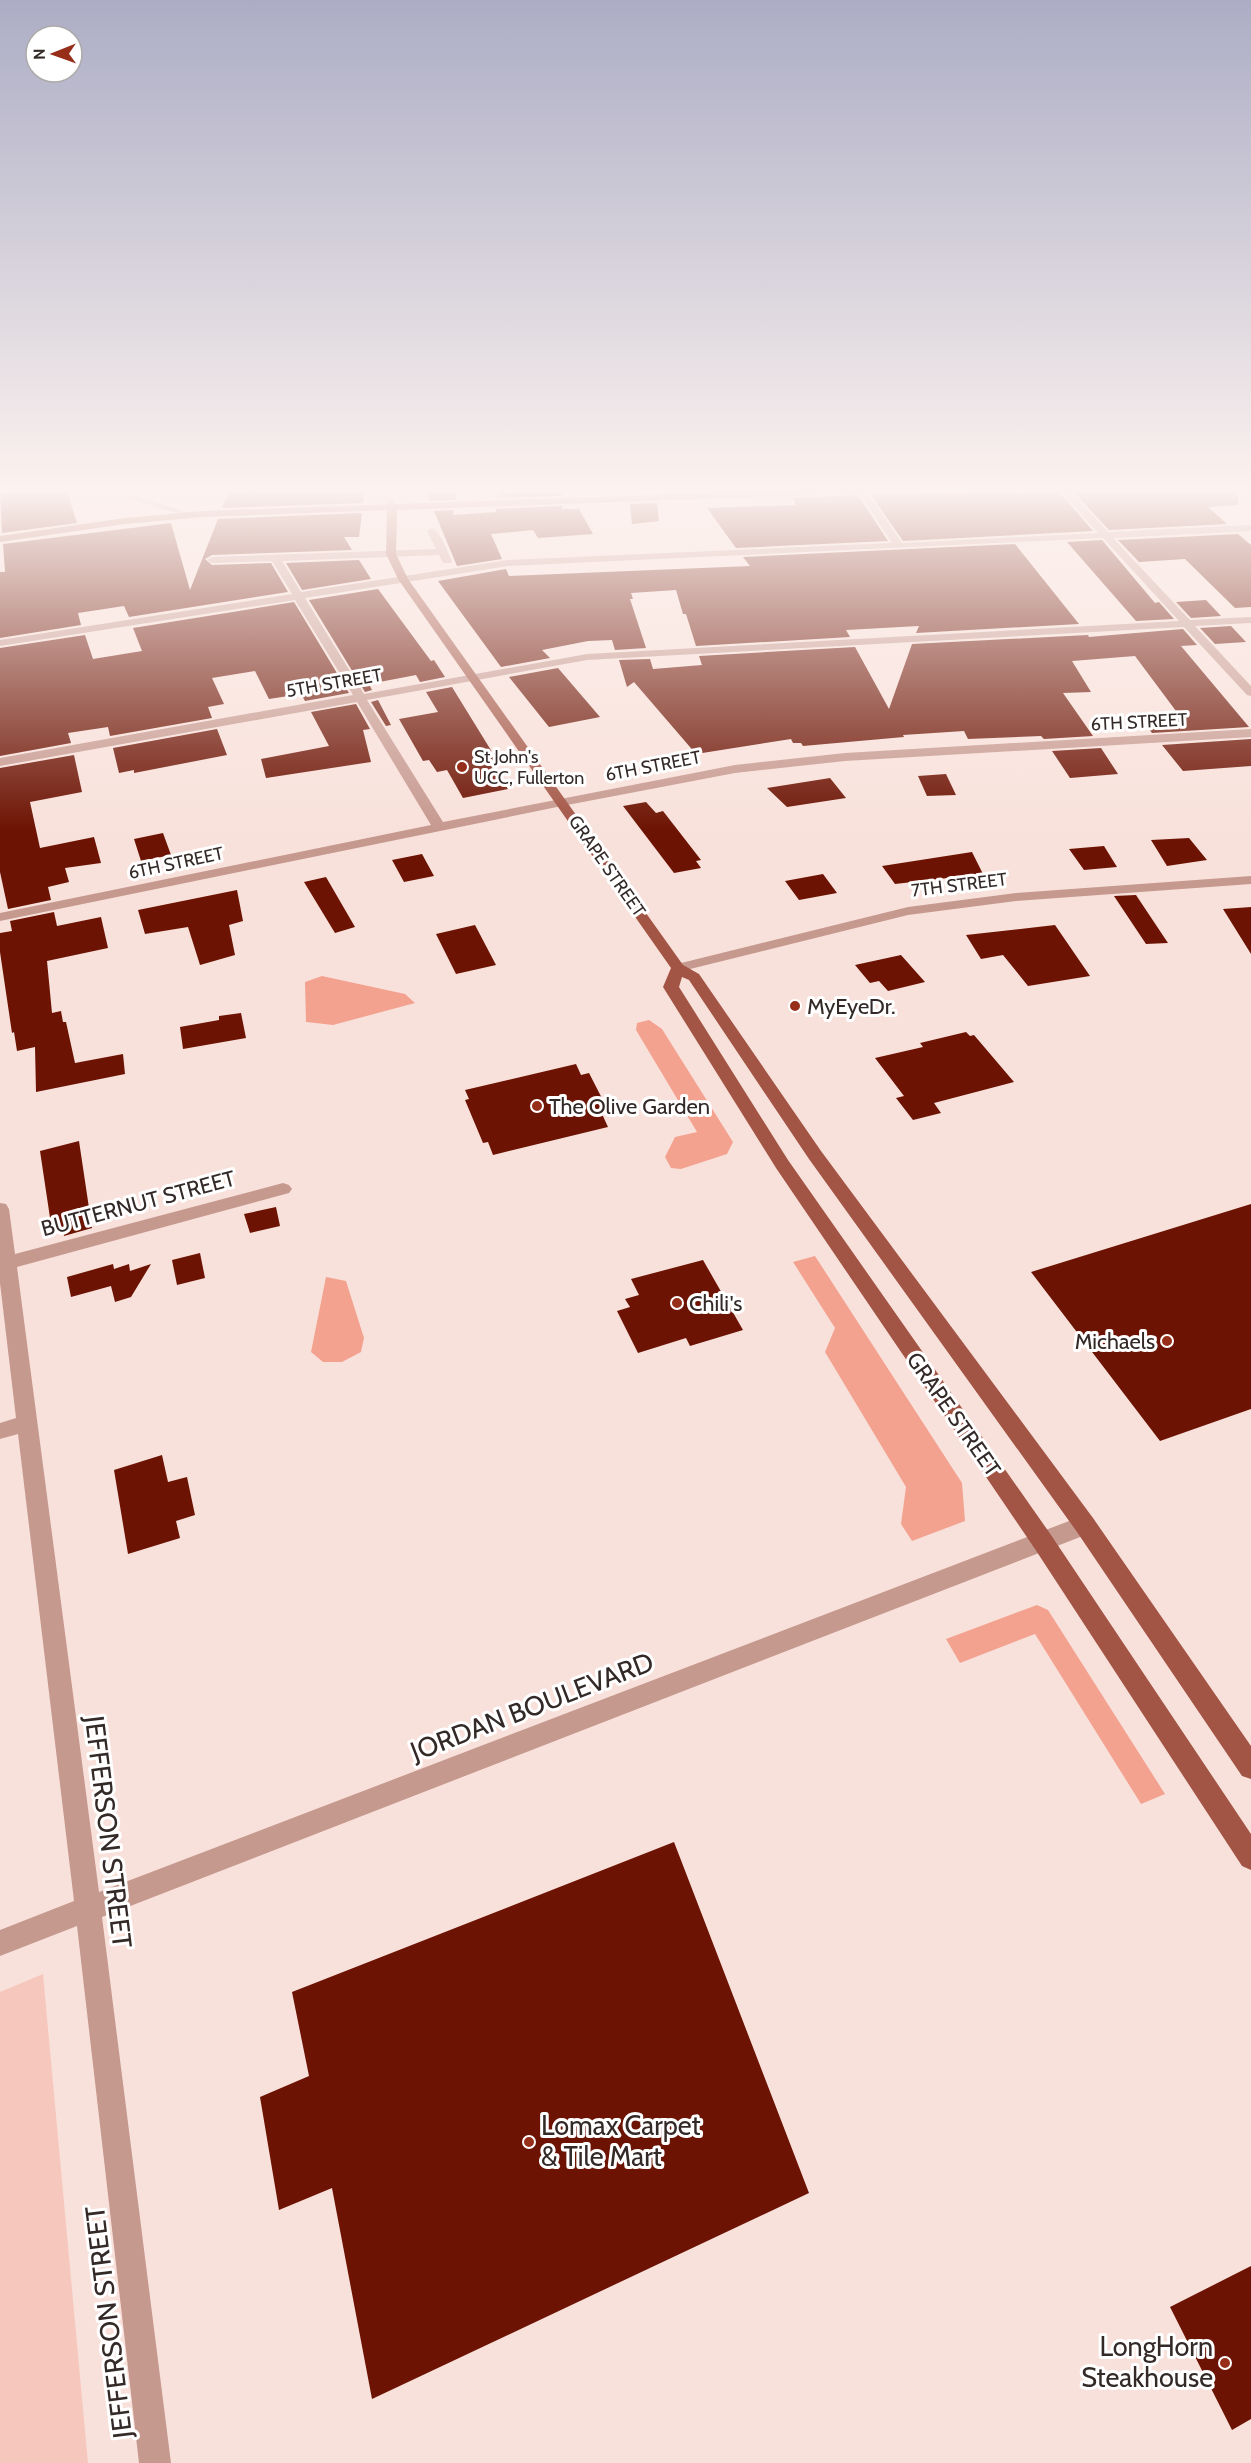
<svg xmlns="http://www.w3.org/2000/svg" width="1251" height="2463" viewBox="0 0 1251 2463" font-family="Cabin,sans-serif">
	<rect width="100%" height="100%" fill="#f9e1db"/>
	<path fill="#f6c8bd" d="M43,1974l45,489h-88v-471z"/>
	<path fill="#f3a290" d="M322,976l83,18 10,9 -82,22 -27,-3 -1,-40z
		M649,1020l13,9 71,113 -6,12 -46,15 -10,-1 -6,-11 10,-20 22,-5 -61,-102 1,-7z
		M815,1256l147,227 3,38 -53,20 -11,-17 5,-37 -81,-135 10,-24 -42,-66z
		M326,1277l20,4 18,57 -3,14 -19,10h-19l-12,-10z
		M1037,1605l11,5 117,184 -24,10 -106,-170 -75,29 -14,-24z"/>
	<path fill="#6c1303" d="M9,488h57l11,35 -75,10 -2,-42z
		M230,488h132v3h2l-1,12 -141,5z
		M424,488h33l-1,12 -26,1z
		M498,488h64v8l-65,2z
		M1056,488l37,43 -190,10 -32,-46z
		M1070,488h168v17l-30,2 19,17 -118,6z
		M858,495l30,46 -152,7 -29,-40 89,-3 -3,-7z
		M657,503l2,18 -27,3 -2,-20z
		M562,506v3h17l14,25 -55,4 -5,-8 -42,4 11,25 -45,7 -23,-55 20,-1 -1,5 43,-3v-3z
		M362,513l-3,24h-15l8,13 -140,5 -7,4 7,6 59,-2 17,29 -159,25 -5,-11 -46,7 3,12 -81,13v-66h5l-2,-28 168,-21 19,67 28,-71z
		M1238,534l13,11v62l-16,1 -50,-49 -46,3 -21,-22z
		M1102,540l53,63 4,-1 15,17 -38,2 -69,-79z
		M1015,544l64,80 -163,9 3,-7 -73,4 4,7 -154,9 -10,-32h-3l-7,-24 -45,3 2,6h-3l16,49 -31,2 -3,-10 -24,1 -46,9 8,8 -49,9 -63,-86 68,-12 3,7 241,-10 -7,-9z
		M359,560l12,19 -69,11 -16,-27z
		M378,589l53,72 3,-1 11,17 -25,5 -4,-7 -47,9 3,6 -7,2 -56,-92z
		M1206,600l15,16 -30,2 -15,-16z
		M294,602l55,91 -44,8 -4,-7 -32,5 -14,-28 -43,7 12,26 -16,3 4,11 -102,18 -2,-9 -40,6 3,10 -71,13v-108l85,-13 8,24 49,-8 -9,-23z
		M1231,626l15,16 -31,2 -15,-16z
		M1183,629l14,16 -16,1 68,81 -97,6 -15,-20 39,-2 -41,-55 -63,5 19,31 -28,1 30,43 -49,3 -3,-3 -73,3 -4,-8 -61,4 1,2 -101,9 -2,-3h-8l-2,-4 -95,15 -62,-72 -7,5 -8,-27 31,-1 3,10 49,-4 -3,-9 156,-9 34,62 23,-65 176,-9 1,2 11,-1z
		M558,668l42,49 -51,10 -40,-50z
		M452,687l45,73 -8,1 19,28 -45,9 -16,-28 -10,2 -8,-12 -6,1 -24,-42 39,-7 -12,-20z
		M378,700l13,25 -5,1 -15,-24z
		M356,704l14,25 -7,1 8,32 -105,16 -5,-19 68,-13 -18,-34z
		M217,729l10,26 -93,18v-3l-15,3 -6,-25z
		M1251,739v27l-68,5 -21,-26z
		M1101,748l17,26 -48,4 -18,-27z
		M74,755l8,37 -52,10 10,46 54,-11 7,26 -36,5 4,14 -21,5 3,13 -43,9 -8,-37v-104z
		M946,774l10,21 -29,1 -9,-20z
		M830,778l16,20 -59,9 -20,-19z
		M646,802l10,11 7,-2 38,49 -5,1 5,7 -27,5 -51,-67z
		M163,833l8,22 -30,6 -7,-22z
		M1189,838l18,22 -40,6 -16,-26z
		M1104,846l13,21 -33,3 -15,-21z
		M972,852l11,22 -88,10 -13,-18z
		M422,854l12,22 -30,6 -12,-22z
		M823,874l14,19 -38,7 -14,-19z
		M326,877l29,50 -20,6 -31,-51z
		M237,890l6,31 -14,4 6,30 -35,10 -12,-38 -43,7 -7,-24z
		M1136,895l32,48 -22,1 -32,-48z
		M1251,907v47l-28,-45z
		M54,912l3,14 44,-9 7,31 -61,13 5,52 9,-2 2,11h3l9,41 48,-9 2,20 -89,18 -1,-45 -18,4 -3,-19 -2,1 -12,-81v-19l12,-2 -2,-10z
		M475,925l21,40 -40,9 -20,-40z
		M1055,925l35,51 -62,10 -25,-31 -22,4 -15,-24z
		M901,955l24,27 -37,9 -9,-10 -9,2 -15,-18z
		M241,1013l5,25 -63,11 -3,-22 39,-7v-4z
		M966,1032l4,4 4,-1 40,47 -80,21 7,10 -28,7 -17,-22 8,-2 -29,-38 48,-11 -3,-4z
		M576,1064l5,11 8,-2 20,39 -7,2 6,13 -115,28 -5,-13 -5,1 -18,-43 4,-1 -4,-9z
		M79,1141l13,87 -28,8 -1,-7 -11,2 -12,-80z
		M1251,1204v205l-91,32 -129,-169z
		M276,1207l4,19 -30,7 -6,-19z
		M200,1253l5,25 -28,7 -5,-25z
		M703,1260l40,70 -53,16 -4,-8 -48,15 -21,-42 13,-4 -5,-8 14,-4 -8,-16z
		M113,1264l1,5 15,-5 1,7 21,-7 -20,33 -16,5 -4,-16 -40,11 -4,-20z
		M162,1455l6,27 19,-5 8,38 -19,6 4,17 -52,16 -14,-84z
		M674,1842l135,351 -437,206 -40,-211 -53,22 -19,-113 49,-21 -17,-84z
		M1251,2266v153l-19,11 -62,-123z"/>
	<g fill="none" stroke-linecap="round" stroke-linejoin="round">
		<path fill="#c6998f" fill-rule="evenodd" d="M93,488h14l90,27 -8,2z
			M379,488h8l10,20 -2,2h-6z
			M597,488h9l-1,15 -8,-2z
			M856,488h8l38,55 196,-10 -40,-45h9l41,44 143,-7v6l-138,7 77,82 61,-3v6l-56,3 56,60v10l-4,-1 -63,-68 -597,33 -220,40 76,122 292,-57 110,-12 406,-24v8l-406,24 -110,12 -173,33 -562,115v-8l431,-88 -74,-123 -357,64v-8l353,-63 -58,-95 -295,46v-6l292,-46 -20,-33 -60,2 -5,-3 5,-3 224,-8 -9,-18 5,-3c10,6 15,23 20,33l-1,2h-8l-4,-8 -157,6 19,31 207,-32 384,-17zM1103,538l76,83 -592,33 -223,40 -59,-96 203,-32z
			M1251,876v8l-235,17 -108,14 -230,57 -7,-4 2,-3 235,-58 108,-14z
			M283,1183l6,2 3,4 -3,4 -272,74 82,625 978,-374 8,-2 8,2 3,7 -3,7 -991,385 69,546h-32l-62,-537 -77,30v-26l74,-29 -56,-467 -18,5v-16l16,-5 -16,-135v-80l6,1 3,5 6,45z"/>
		<path fill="#a35545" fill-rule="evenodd" d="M846,488h70l-5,3 -514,19 -1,44 12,25 275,386 16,9 122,177 272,367 158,228v33l-9,-3 -165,-244 -268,-373 -120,-179 -7,-3 -3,10 109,173 263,375 200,299v36l-9,-4 -207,-317 -259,-381 -113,-181 8,-19 -273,-389 -12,-25 1,-44 -185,7 -77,7 -125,18v-6l125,-18 77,-7z"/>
	</g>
	<linearGradient id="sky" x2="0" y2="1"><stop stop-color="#acadc5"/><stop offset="0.59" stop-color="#fcf2ef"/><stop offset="1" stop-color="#fcf2ef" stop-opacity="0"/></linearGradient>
	<rect width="1251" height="832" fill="url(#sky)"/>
	<g fill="#972e1a" stroke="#fff" stroke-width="2">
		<circle cx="462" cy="767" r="6"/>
		<circle cx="795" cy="1006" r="6"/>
		<circle cx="537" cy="1106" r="6"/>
		<circle cx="677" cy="1303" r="6"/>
		<circle cx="1167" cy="1341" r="6"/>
		<circle cx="529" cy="2142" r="6"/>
		<circle cx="1225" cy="2363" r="6"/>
	</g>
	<g text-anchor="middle" stroke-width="6" stroke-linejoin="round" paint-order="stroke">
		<g font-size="18" fill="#332a28" stroke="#fff">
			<text transform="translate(334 683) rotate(-10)" y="6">5TH STREET</text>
			<text transform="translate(1139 722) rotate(-3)" y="6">6TH STREET</text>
			<text transform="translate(653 766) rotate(-11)" y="6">6TH STREET</text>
			<text transform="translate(176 863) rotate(-12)" y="6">6TH STREET</text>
			<text transform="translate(607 866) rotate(55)" y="6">GRAPE STREET</text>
			<text transform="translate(959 885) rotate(-7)" y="6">7TH STREET</text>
		</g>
		<g font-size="18" fill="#332a28" stroke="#fff" text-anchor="start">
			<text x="474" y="763">St John's<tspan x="474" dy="21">UCC, Fullerton</tspan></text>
		</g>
		<g font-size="22" fill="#332a28" stroke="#fff" text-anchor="start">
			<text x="807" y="1014">MyEyeDr.</text>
			<text x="549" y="1114">The Olive Garden</text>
			<text x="689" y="1311">Chili's</text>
			<text x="1155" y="1349" text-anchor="end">Michaels</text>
		</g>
		<g font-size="22" fill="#332a28" stroke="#fff">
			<text transform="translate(138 1203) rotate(-15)" y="8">BUTTERNUT STREET</text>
			<text transform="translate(954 1414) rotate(55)" y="8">GRAPE STREET</text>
		</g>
		<g font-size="27" fill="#332a28" stroke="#fff">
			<text transform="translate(532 1707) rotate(-21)" y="9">JORDAN BOULEVARD</text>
			<text transform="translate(108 1832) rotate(83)" y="9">JEFFERSON STREET</text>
			<text transform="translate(109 2322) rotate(-97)" y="9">JEFFERSON STREET</text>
		</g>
		<g font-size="27" fill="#332a28" stroke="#fff" text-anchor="start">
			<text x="541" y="2135">Lomax Carpet<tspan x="541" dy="31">&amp; Tile Mart</tspan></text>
			<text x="1213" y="2356" text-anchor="end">LongHorn<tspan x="1213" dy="31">Steakhouse</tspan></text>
		</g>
	</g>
	<g transform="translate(54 54) rotate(269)"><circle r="28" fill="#ffffff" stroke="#adaaa9" stroke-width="1.5"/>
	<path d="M0-4.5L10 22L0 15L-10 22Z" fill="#972e1a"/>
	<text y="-9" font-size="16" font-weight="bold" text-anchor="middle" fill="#332a28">N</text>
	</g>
</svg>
